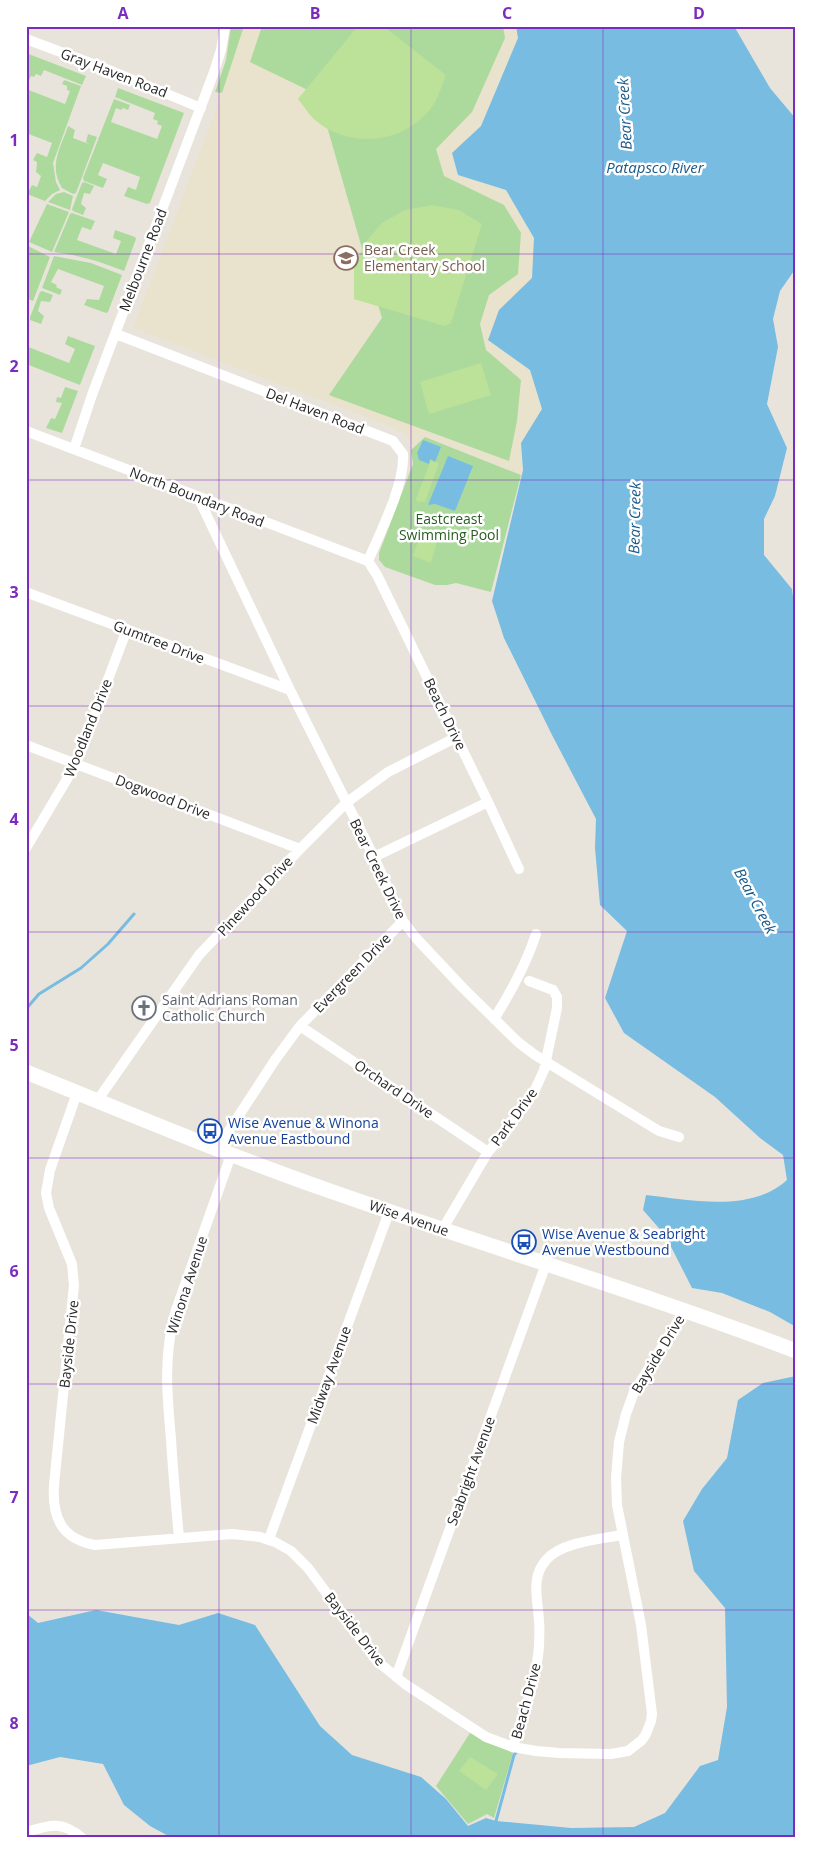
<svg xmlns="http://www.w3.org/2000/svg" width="822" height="1864" viewBox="0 0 822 1864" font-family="'Open Sans',sans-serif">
	<rect width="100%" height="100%" fill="#e9e4db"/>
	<path fill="#e9e2cc" d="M244,26h272l2,12 -37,88 -29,28 6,21 48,15 28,48 -2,40 -33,32 31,60 12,40 -21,33 2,27 -1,5 -97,-39 -11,11 -7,-11 -15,-9 -259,-99 89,-235z"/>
	<path fill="#acda9d" d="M231,26h13l-22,67 -7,-1 11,-32z
		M262,26h241l2,12 -33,74 -36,37 8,27 60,29 17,28 -3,41 -29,21 -9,29 6,26 35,30 -4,41 -8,40 -180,-66 53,-77 -64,-223 -68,-33z
		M26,53l60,23 -4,9 -38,-15 -3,6 -5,-2 -2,3 -3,-1 -5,11z
		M64,80l17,6 -28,77 3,19 4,8 -8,4 -7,7 -18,-7 5,-9 5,2 4,-11 -5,-4 1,-10 -4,-2 4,-7 10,4 5,-14 -26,-10v-44l39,15 5,-13 -3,-1v-4l-5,-2z
		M118,88l66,25 -34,90 -3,1 -23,-8 4,-9 8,3 4,-13 -37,-14 -5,12 9,4 -4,9 -19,-7 -1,-3 31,-79 16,6 -2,5 -5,-2 -2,2 -5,-2 -5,14 46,17 5,-13 -5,-2 1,-3 -5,-2 2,-6 -40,-16z
		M68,126l7,4 -2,8 16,6 -3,-2 2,-8 9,3 -21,56 -3,1 -11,-6c-14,-23 -1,-41 6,-62z
		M84,182l10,4 -4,8 -6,-1 -3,11 5,4 -3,7 -10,-4 -1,-2 10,-26z
		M64,192l9,4 -3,14 -22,-8 8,-8z
		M47,204l22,8 -17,40 -23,-10z
		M72,213l23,8 -4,9 -9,-3 -5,13 39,14 5,-13 -8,-3 2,-8 20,7 1,2 -12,32c-23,-9 -45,-16 -70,-19l16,-38z
		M28,246l22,11 -17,44 -7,-3z
		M54,256l37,7 31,12 -14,37 -2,1 -22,-8 3,-6 12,1 5,-14 -46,-17 -7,13 6,3 -1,2 6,3 -2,5 -18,-7z
		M42,291l11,4 -3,7 -9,-1 -3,10 6,5 -3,8 -11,-4v-3l10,-25z
		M68,336l27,10 -15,39 -54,-21v-18l43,17 6,-14 -10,-5z
		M65,387l13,4 -16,42 -16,-5 5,-10 4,1 7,-16 -6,-1 1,-5 4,1z
		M425,437l96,38 -30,117 -35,-9 -9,2h-12l-50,-18 -6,-7v-7l34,-89 -2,-14z
		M470,1733l43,20 -19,65 -7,-4 -19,10 -32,-38z"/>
	<path fill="#bce199" d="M358,26h25l63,49c-4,9 -7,21 -12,29 -26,39 -83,47 -119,16 -6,-5 -11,-14 -17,-21z
		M432,205l27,5 23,14 -31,99 -7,3 -90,-27v-30l10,-25 18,-21 23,-13z
		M481,363l10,32 -62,19 -9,-32z
		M431,460l8,3 -14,39 -5,-1 -1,2 -3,-4z
		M420,535l17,6 -6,22 -18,-7z
		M470,1757l28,17 -12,16 -27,-19z"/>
	<path fill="#78bce1" d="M516,26h218l36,62 26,31v149l-16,23 -7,28 5,28 -11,57 20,44 -12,48 -11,23v36l28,34 4,30v708l-26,-15 -48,-19 -30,-5 -27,-53 -22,-25 3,-15c44,5 105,18 141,-15l-4,-25 -23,-17 -45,-41 -91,-64 -19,-35 22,-67 -27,-26 -5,-57 1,-29 -44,-84 -48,-97 -12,-37 31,-131 -2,-27 21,-34 -12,-39 -42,-30 11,-30 33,-32 2,-40 -28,-48 -48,-15 -6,-22 29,-27 37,-88z
		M423,440l18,7 -6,15 -5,-3 -1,5 -10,-4 -2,-7z
		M448,456l25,10 -18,45 -20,-7 -7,1z
		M796,1376v462h-624l-22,-12 -26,-21 -21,-41 -43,-7 -34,9v-153l12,10 58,-13 83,15 39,-12 37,12 65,101 32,29 69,22 25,22 22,27 18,-8 10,3 75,7 63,-1 31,-14 35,-47 18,-6 9,-53 -2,-99 -31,-37 -11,-50 19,-32 25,-31 11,-58 25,-17z"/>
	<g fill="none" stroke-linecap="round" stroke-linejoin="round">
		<path stroke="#78bce1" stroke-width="3" d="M26,1009l13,-15 42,-26 27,-24 26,-30
			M496,1821l18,-66 4,-5"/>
		<path stroke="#fff" stroke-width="10" d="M26,39l83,31 92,38
			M116,334l277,107 10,13c2,30 -23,79 -35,107
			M26,431l342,130
			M74,449l18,-54 122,-323 7,-22 4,-24
			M198,497l92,193 84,167 29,64 13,17 47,50 55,54 17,13 124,76 20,6
			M368,561l9,14 111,227 31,67
			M28,593l262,97
			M26,745l274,104
			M26,848l50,-84 51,-135
			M374,857l114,-55
			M494,1019c17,-27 32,-54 42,-85
			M300,1026l188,126
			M77,1093l-27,77 -4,23 3,15 23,56 2,21 -20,200c-2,32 7,54 41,60l137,-11 28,3 15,5 16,9 17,17 69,93 28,23 81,53 27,10 23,4 23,2 52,1 17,-3 14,-11 4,-6 5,-13 1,-7 -11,-89 -24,-120 -1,-27 3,-36 7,-28 8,-22 51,-82
			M97,1101l102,-146 101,-106 46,-46 42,-31 69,-35
			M217,1149l58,-89 25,-34 103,-105
			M442,1230l46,-78 17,-20 29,-40 10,-22 13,-62v-11l-4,-7 -24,-9
			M179,1538c-3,-33 -6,-66 -8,-99 -4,-44 -8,-85 5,-129l55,-155
			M269,1539l120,-327
			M396,1677l150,-413
			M513,1747c10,-32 23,-65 26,-100 0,-8 1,-18 0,-26 -1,-22 -9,-44 8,-62 15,-17 54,-20 75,-24
			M26,1832c23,-7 36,-12 56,6"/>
		<path stroke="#fff" stroke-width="15" d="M26,1072c102,41 203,84 307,120 154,54 310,101 463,159"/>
	</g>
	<path fill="none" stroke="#7b2cbf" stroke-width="1" stroke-opacity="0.55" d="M219,26v1812M411,26v1812M603,26v1812M26,254h770M26,480h770M26,706h770M26,932h770M26,1158h770M26,1384h770M26,1610h770"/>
	<defs>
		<g id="school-ring" transform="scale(1.25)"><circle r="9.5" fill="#fff" stroke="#8d6e63" stroke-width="1.5"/><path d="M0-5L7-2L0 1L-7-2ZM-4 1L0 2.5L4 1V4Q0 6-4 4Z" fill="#8d6e63"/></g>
		<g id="church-ring" transform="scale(1.25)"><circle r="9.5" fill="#fff" stroke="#6b7280" stroke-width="1.5"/><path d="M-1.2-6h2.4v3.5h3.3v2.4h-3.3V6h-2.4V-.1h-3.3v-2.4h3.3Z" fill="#6b7280"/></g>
		<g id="bus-ring" transform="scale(1.25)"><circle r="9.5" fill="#fff" stroke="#1a4fb4" stroke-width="1.5"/><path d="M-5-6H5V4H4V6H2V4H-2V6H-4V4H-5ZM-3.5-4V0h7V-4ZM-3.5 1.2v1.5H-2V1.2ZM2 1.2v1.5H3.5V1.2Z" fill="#1a4fb4"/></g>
	</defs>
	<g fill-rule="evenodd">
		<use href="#school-ring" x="346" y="258"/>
		<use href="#church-ring" x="144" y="1008"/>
		<use href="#bus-ring" x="210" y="1131"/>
		<use href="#bus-ring" x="524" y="1242"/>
	</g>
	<g text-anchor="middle" stroke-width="5" stroke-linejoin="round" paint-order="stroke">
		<g font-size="14" fill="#282828" stroke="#fff">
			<text transform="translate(114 73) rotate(21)" y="5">Gray Haven Road</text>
			<text transform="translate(143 260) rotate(-69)" y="5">Melbourne Road</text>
			<text transform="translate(315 411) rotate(21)" y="5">Del Haven Road</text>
			<text transform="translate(197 497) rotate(21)" y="5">North Boundary Road</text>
			<text transform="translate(159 642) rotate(21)" y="5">Gumtree Drive</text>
			<text transform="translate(445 714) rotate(64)" y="5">Beach Drive</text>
			<text transform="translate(88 728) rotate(-68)" y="5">Woodland Drive</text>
			<text transform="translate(163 797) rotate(21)" y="5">Dogwood Drive</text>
			<text transform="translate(378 869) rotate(64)" y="5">Bear Creek Drive</text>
			<text transform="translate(255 896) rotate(-47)" y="5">Pinewood Drive</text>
			<text transform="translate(352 973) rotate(-46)" y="5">Evergreen Drive</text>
			<text transform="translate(394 1089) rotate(34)" y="5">Orchard Drive</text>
			<text transform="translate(514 1117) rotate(-54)" y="5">Park Drive</text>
			<text transform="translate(409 1218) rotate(19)" y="5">Wise Avenue</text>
			<text transform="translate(187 1285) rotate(-72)" y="5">Winona Avenue</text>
			<text transform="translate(69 1344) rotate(-84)" y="5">Bayside Drive</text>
			<text transform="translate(658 1354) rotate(-59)" y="5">Bayside Drive</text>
			<text transform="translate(329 1375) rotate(-70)" y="5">Midway Avenue</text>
			<text transform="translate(471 1471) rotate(-70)" y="5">Seabright Avenue</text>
			<text transform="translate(355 1629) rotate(52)" y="5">Bayside Drive</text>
			<text transform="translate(526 1701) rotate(-75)" y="5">Beach Drive</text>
		</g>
		<g font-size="14" fill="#785e54" stroke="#fff" text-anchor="start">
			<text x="364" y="255">Bear Creek<tspan x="364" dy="16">Elementary School</tspan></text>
		</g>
		<g font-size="14" fill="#285c21" stroke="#fff">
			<text x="449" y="524">Eastcreast<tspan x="449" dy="16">Swimming Pool</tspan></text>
		</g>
		<g font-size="14" fill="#5b616d" stroke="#fff" text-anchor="start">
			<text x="162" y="1005">Saint Adrians Roman<tspan x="162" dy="16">Catholic Church</tspan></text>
		</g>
		<g font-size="14" fill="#164399" stroke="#fff" text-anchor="start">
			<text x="228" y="1128">Wise Avenue &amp; Winona<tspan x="228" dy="16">Avenue Eastbound</tspan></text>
			<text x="542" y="1239">Wise Avenue &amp; Seabright<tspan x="542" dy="16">Avenue Westbound</tspan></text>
		</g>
		<g font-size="15" font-style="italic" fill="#1b5a89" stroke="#fff">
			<text transform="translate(625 114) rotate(-93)" y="5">Bear Creek</text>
			<text x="655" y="173">Patapsco River</text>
			<text transform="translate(635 518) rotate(-89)" y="5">Bear Creek</text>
			<text transform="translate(755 901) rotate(62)" y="5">Bear Creek</text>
		</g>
	</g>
	<rect width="822" height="1864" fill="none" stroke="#ffffff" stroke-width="55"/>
	<rect x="28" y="28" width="766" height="1808" fill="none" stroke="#7b2cbf" stroke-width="2"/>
	<g font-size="16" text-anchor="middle" font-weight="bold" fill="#7b2cbf">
		<text x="123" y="19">A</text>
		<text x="315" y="19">B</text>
		<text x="507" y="19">C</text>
		<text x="699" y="19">D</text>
		<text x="14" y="146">1</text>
		<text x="14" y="372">2</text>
		<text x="14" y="598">3</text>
		<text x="14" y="825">4</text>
		<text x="14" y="1051">5</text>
		<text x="14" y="1277">6</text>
		<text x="14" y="1503">7</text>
		<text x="14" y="1729">8</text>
	</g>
</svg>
